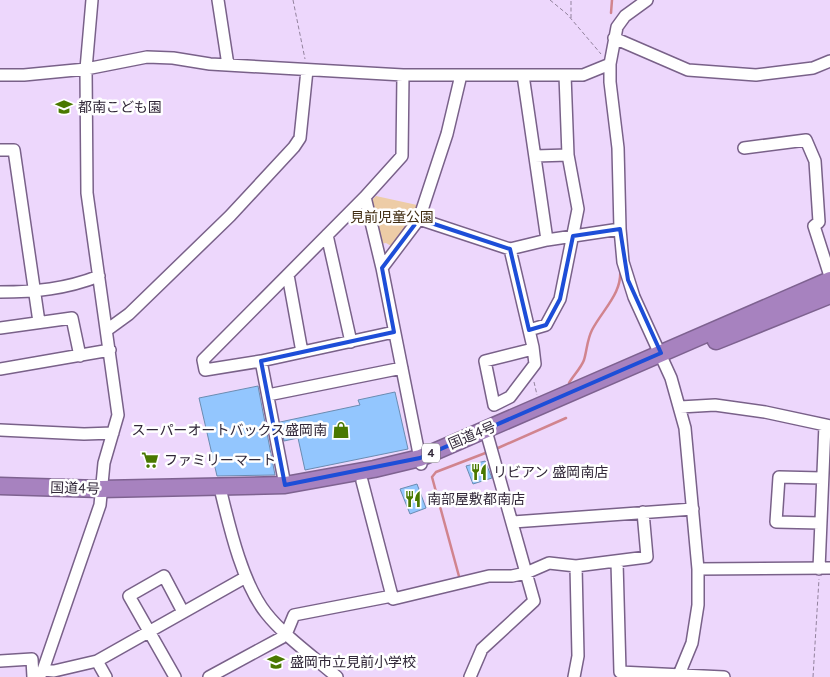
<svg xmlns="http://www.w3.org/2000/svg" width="830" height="677" viewBox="0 0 830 677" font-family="'PT Sans','Noto Sans JP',sans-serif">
	<rect width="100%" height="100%" fill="#edd7fc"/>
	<path fill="#edcca6" d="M376,196l41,9 -3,13 -21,29 -7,-4 -7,1 -9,-42z"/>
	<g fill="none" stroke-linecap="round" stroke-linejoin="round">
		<path stroke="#d1848e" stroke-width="2.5" d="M611,13l1,-13
			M569,383c4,-7 12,-15 15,-23 3,-10 3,-20 8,-30 11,-21 31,-37 28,-62
			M498,448l68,-30
			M460,580l-28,-103 4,-5 52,-20"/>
	</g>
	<path fill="#93c6fe" stroke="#6b8cb1" d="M258,386l17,89 -58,1 -18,-78z
		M395,392l13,57 -103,21 -7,-32 -14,3 -4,-19 80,-17 -2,-5z
		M485,461l7,17 -19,6 -7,-18z
		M417,484l9,24 -16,6 -10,-25z"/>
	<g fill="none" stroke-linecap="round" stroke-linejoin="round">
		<g stroke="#796189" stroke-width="14">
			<path id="minor" d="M218,0l10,65
				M647,0l-22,16 -8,11 -7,37v18l8,66 2,81 3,33 11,35 37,81 14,50 13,141v36l-6,38 -14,34
				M614,38l74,32 68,5 57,-7 17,-7
				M0,75h24l62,-6 61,-12 26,1 37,6 193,11h180l27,-11
				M523,75l24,165
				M744,148l62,-8 9,21 4,61 -5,4 16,50
				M0,150h14l25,172
				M535,156l33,-1
				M365,197l17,71 39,196
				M419,219l91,30 37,-9 73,-11
				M327,235l24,107
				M510,249l23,98 2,17 -25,33 -16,8 -9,-44 48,-12
				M382,268l37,-49 28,-85 14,-59
				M288,275l14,77
				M0,292c35,0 66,-3 99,-16
				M0,328l72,-10 8,38
				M107,330l22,-16 101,-98 64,-69 6,-9 7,-68
				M529,330l17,-5 14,-26 18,-90 -10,-54 -3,-80
				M394,332l-133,29 -56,9 -2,-10 162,-163 37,-41 1,-81
				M261,361l24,124
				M0,369l110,-19
				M268,395l134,-27
				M680,407l35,-2 50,7 65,14
				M0,430l84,4 29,-1
				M220,488c9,37 22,95 46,125 17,22 49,45 71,64
				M513,522l180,-13
				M820,523l-44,-1 3,-45 43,1
				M617,562l3,110 104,5
				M698,569l132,-1
				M819,569l6,-144
				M392,596l1,3 96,-23h23l14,-3 23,-10 27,3 71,-9 -4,-45
				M0,661l32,-2 1,18
				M97,661l9,16
				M43,670l11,1 43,-10 149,-84
				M39,677l4,-7 57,-165 4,-42 14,-48 -31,-222 -1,-124 6,-69
				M175,677l-46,-81 35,-20 19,36
				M209,677l72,-39 6,-6 7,-17 98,-19 -30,-115
				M470,677l12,-28 52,-48 -46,-163
				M574,677l4,-21 -2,-90"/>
		</g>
		<g stroke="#7e6290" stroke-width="19">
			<path id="highway" d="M716,341l114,-46
				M0,486l101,3 184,-4 89,-16 46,-11 410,-178"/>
		</g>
		<path stroke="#93839e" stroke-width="1" stroke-dasharray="4 2.5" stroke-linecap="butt" d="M293,0l12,59
			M550,0l17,14 34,40
			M571,18v-18
			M534,382l3,13
			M813,677l6,-98"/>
		<use href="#minor" stroke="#fff" stroke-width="11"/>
		<use href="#highway" stroke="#a782bf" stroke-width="16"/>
	</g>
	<path fill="none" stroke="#1d4ed8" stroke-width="4" stroke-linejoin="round" d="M419,219l91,30 19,81 17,-5 14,-26 13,-63 47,-7 8,51 33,73 -241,105 -135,27 -24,-124 133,-29 -12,-64z"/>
	<defs>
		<g id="school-bare" transform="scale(1.35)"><path d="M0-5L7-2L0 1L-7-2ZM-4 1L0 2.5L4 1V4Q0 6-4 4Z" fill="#497800" stroke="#fff" stroke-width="2.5" paint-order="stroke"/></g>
		<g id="shop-bare" transform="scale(1.35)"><path d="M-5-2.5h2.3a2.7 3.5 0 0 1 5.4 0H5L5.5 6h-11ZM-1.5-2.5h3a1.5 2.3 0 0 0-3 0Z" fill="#497800" stroke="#fff" stroke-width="2.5" paint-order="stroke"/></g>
		<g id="supermarket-bare" transform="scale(1.35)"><path d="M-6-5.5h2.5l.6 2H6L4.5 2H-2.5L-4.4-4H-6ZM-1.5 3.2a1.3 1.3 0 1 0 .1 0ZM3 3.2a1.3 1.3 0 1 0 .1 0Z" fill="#497800" stroke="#fff" stroke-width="2.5" paint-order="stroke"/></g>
		<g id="restaurant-bare" transform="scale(1.35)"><path d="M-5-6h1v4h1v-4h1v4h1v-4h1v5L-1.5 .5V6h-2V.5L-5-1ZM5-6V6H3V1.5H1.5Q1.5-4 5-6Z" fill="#497800" stroke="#fff" stroke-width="2.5" paint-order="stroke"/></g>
	</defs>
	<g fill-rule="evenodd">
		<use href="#school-bare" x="64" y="107"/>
		<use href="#shop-bare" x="341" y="430"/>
		<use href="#supermarket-bare" x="150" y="460"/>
		<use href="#restaurant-bare" x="479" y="472"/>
		<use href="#restaurant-bare" x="413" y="499"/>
		<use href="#school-bare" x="276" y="662"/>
	</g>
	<g text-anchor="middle" stroke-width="5" stroke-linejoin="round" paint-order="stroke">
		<rect fill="#fff" stroke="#6f6874" stroke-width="1" x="422" y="443.5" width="18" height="19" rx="4"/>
		<g font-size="12" font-weight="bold" fill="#312738">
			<text x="431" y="457">4</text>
		</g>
		<g font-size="14" fill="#312738" stroke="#fff" text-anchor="start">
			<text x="78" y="112">都南こども園</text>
			<text x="327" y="435" text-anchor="end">スーパーオートバックス盛岡南</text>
			<text x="164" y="465">ファミリーマート</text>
			<text x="493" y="477">リビアン 盛岡南店</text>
			<text x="427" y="504">南部屋敷都南店</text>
			<text x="290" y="667">盛岡市立見前小学校</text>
		</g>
		<g font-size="14" fill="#402c11" stroke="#fff">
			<text x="392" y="222">見前児童公園</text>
		</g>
		<g font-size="14" fill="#312738" stroke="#fff">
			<text transform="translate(472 435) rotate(-23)" y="5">国道4号</text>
			<text transform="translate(75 488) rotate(2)" y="5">国道4号</text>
		</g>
	</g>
</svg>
